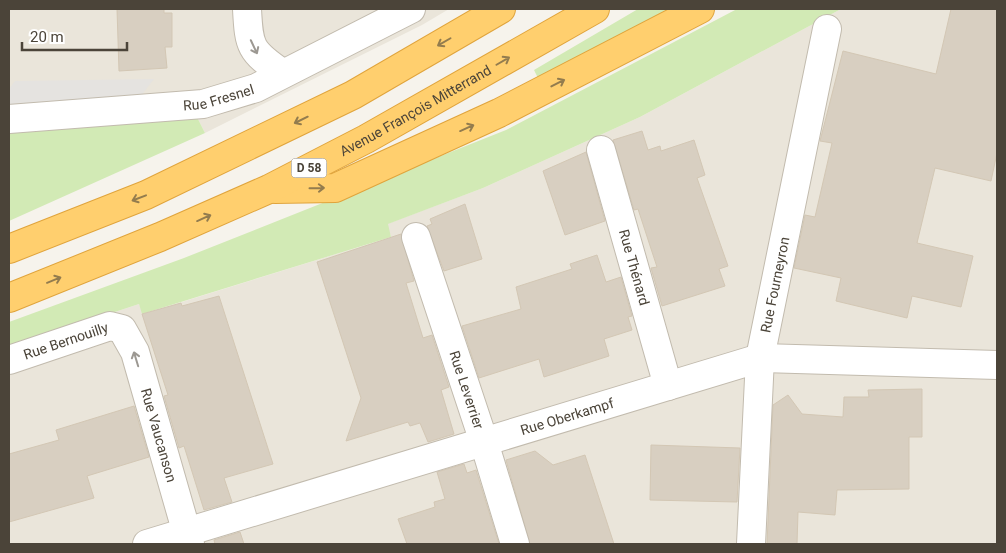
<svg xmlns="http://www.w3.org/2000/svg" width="1006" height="553" viewBox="0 0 1006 553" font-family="Roboto,sans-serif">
	<rect width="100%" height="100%" fill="#f6f3ec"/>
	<path fill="#eae5da" d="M9,9h440l-27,16 -217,108 -9,-18 -187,16z
		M841,9h156v535h-988v-197l130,-43 4,10 248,-77 -4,-13 96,-36 157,-71z"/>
	<path fill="#d2eab5" d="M638,9h30l-129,71 -5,-10z
		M737,9h104l-201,108 -157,71 -95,36 3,13 -249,77 -3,-10 -130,43v-25l175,-64 322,-128z
		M196,115l9,18 -196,88v-90z"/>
	<path fill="#e5e3e0" d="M154,79l-24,31 -121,9v-30l6,-8z"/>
	<path fill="#d8cfc1" stroke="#d3c7b4" d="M117,9h47v4h8v34h-7l2,21 -48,3z
		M951,9h46v144l-6,28 -56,-13 -18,75 56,13 -12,51 -49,-11 -5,22 -71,-17 5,-23 -47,-10 11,-53 10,2 17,-74 -12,-2 23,-90 93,23z
		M642,131l6,19 12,-4 1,5 33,-11 11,35 -8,3 31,88 -9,3 6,17 -63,20 -11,-38 6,-1 -19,-58 -4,1 -21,-70z
		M586,152l19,69 -40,14 -22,-64z
		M465,204l17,55 -38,12 -17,-45 5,-2 -2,-5z
		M401,234l13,47 -8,2 17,55 9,-3 17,52 -8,3 13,44 -26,8 -8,-19 -10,3 -2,-4 -62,19 15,-43 -44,-136z
		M597,255l9,27 15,-5 11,39 -4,1 4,13 -28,9 5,17 -65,21 -5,-18 -60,19 -17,-52 59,-17 -5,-22 56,-18 -2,-5z
		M219,296l54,168 -49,14 8,24 -28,8 -20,-64 -5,2 -15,-52 4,-1 -26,-81 39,-11 1,3z
		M922,389v48h-13v52l-72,1 -2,25 -37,-3 -1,32h-30l6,-139 15,-10 14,19 41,3 1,-20h25l-1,-7z
		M134,406l15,51 -62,19 7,22 -85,24v-68l50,-14 -3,-10z
		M651,445l89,3 -3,54 -87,-2z
		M535,451l18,14 32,-10 29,89h-84l-24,-84z
		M464,464l3,9 9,-3 23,74h-92l-9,-25 37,-12 -1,-5 11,-3 -8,-27z
		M240,532l4,12h-29l-1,-4z"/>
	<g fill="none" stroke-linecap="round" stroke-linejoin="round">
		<g stroke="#c2bbae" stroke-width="30">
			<g id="minor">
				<path d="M247,9c2,38 3,42 35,64"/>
				<path id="s1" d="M9,119l194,-15 53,-16 155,-79"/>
				<path id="s2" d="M601,150l67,236"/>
				<path id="s3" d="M416,237l68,205 31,102"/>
				<path id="s4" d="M9,360l101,-34 12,3 13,23 55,192"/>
				<path id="s5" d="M147,544l613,-186 237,7"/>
				<path id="s6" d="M751,544l9,-186 67,-329"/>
			</g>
		</g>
		<g stroke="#e0a43c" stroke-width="30">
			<g id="highway">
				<path d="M275,189l60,-1 164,-75 201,-104"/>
				<path d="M9,249l137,-54 207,-100 148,-86"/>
				<path id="s7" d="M9,298l151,-61 109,-48 97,-50 229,-130"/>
			</g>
		</g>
		<use href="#minor" stroke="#fff" stroke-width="28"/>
		<use href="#highway" stroke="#ffcf6e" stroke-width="28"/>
	</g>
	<defs><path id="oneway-shaft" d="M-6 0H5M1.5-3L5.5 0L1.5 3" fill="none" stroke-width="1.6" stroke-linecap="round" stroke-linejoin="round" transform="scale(1.25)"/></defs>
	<g stroke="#937c4e">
		<use href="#oneway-shaft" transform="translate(444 42) rotate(150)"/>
		<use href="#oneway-shaft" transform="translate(503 61) rotate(-30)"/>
		<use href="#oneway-shaft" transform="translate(558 83) rotate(-27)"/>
		<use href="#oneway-shaft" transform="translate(301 120) rotate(154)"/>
		<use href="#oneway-shaft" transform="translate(467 128) rotate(-24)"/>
		<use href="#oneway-shaft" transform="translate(317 188) rotate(-1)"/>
		<use href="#oneway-shaft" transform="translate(139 198) rotate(159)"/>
		<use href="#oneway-shaft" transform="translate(204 218) rotate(-24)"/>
		<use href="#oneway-shaft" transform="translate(54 280) rotate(-22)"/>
	</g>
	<g stroke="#9c9892">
		<use href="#oneway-shaft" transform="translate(254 47) rotate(65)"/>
		<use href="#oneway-shaft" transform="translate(136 359) rotate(-107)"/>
	</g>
	<g text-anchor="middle" stroke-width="4" stroke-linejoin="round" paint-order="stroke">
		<rect fill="#fff" stroke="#817c74" stroke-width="1" x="291.5" y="158.5" width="35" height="19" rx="4"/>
		<g font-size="12" font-weight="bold" fill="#4b4439">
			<text x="309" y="172">D 58</text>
		</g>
		<g font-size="14" fill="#4b4439" stroke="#fff">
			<text dy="5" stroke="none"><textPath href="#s1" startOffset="211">Rue Fresnel</textPath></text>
			<text dy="5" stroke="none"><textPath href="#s7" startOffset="448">Avenue François Mitterrand</textPath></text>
			<text dy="5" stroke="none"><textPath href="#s2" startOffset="122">Rue Thénard</textPath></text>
			<text dy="5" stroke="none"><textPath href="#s6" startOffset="261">Rue Fourneyron</textPath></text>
			<text dy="5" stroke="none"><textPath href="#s4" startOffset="60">Rue Bernouilly</textPath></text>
			<text dy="5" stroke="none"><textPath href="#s3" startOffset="161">Rue Leverrier</textPath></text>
			<text dy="5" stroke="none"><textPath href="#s5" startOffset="439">Rue Oberkampf</textPath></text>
			<text dy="5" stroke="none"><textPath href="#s4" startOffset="232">Rue Vaucanson</textPath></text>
		</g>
	</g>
	<rect width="1006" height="553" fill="none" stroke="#4b4439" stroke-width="20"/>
	<path d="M22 42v8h105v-8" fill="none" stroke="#4b4439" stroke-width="2.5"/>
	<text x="30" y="42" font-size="15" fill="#4b4439" stroke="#ffffff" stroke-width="4" paint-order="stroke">20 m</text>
</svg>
